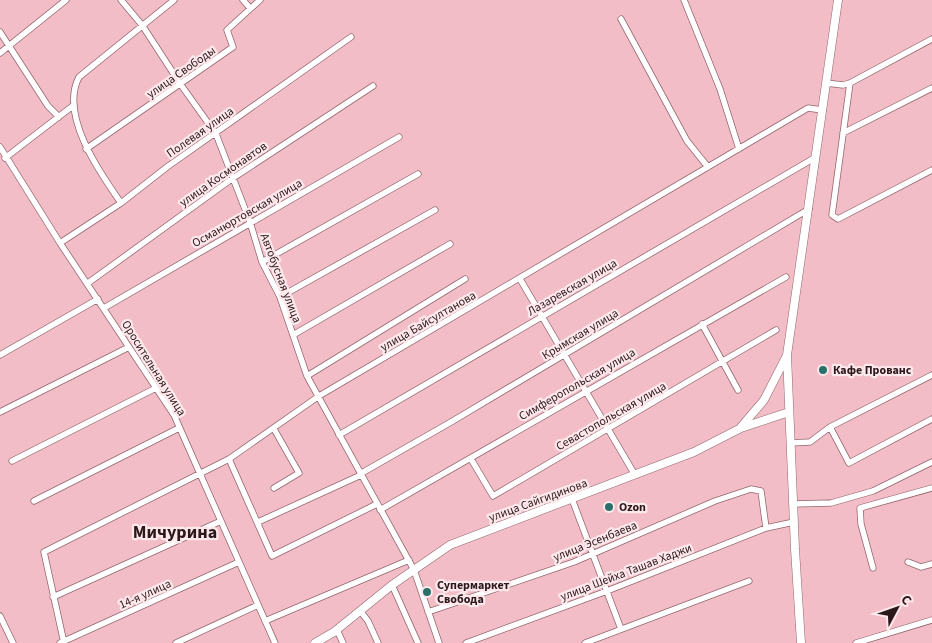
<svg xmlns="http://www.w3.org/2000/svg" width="932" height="643" viewBox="0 0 932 643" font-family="'Source Sans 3',sans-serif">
	<rect width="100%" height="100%" fill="#f2bdc6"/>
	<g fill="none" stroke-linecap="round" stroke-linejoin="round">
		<g stroke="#94666e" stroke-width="7">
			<path id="minor" d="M121,0l21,25 39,60 35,49 34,88 12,40 18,35 27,79 107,194 25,73
				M243,0l7,8
				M684,0l36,89 19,60
				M621,19l66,122 21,26
				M0,32l48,74 11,11
				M0,53l66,-53
				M826,83l17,2 7,-2 82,-44
				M850,83l-18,132 6,4 94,-49
				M843,133l89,-45
				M0,147l60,96 114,172 101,228
				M86,149l147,-102 -6,-17 33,-30
				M5,158l69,-53
				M121,203c-21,-30 -62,-88 -42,-126l95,-77
				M60,243l61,-40 46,-36 184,-130
				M262,262l156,-88
				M520,279l115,196
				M88,283l145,-105 140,-92
				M280,297l155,-87
				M104,308l295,-171
				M702,324l36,66
				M293,335l157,-91
				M0,355l98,-56
				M307,376l158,-97
				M0,412l129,-65
				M830,427l19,36 83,-44
				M274,429l25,44 -25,15
				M339,435l477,-278
				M790,443l20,-1 20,-15 102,-52
				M229,459l43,97 105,-52
				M471,459l22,37 283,-166
				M12,461l144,-73
				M360,474l91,-52 358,-213
				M572,499l49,130
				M34,501l145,-73
				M793,504l38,-1 42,-12 59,-29
				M380,510l406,-233
				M258,522l103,-47
				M908,562l13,5 11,-3
				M873,568l-12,-44 -1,-16 72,-20
				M392,585l26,58
				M53,597l168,-76
				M361,612l7,9 10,22
				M428,612l146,-50 141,-61 36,-12 10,2 5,37
				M0,616l13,27
				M265,621l144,-61
				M337,630l6,13
				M60,643l179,-81
				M64,643l-20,-91 185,-93 90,-63 489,-288 14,2
				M176,643l82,-38
				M466,643l141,-52 159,-63 28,-6
				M585,643l164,-62
				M856,643l76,-23"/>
		</g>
		<g stroke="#94666e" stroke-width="9">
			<path id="major" d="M741,427l23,-27 22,-43
				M315,643l19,-11 58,-47 58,-40 244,-93 47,-24 48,-16
				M801,643l-6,-94 -8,-194 51,-355"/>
		</g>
		<use href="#minor" stroke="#fff" stroke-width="5.5"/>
		<use href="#major" stroke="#fff" stroke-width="8"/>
	</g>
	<g fill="#28716a" stroke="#fee8eb" stroke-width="2">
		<circle cx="823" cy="370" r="5"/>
		<circle cx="609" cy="507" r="5"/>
		<circle cx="427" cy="592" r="5"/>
	</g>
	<g text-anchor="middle" stroke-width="4.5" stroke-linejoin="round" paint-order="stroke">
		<g font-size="12" fill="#2a181b" stroke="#fee8eb">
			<text transform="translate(181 72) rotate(-35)" y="4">улица Свободы</text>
			<text transform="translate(200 132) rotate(-35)" y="4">Полевая улица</text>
			<text transform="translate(223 174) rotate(-35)" y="4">улица Космонавтов</text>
			<text transform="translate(247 213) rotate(-30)" y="4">Османюртовская улица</text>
			<text transform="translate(281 278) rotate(69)" y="4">Автобусная улица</text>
			<text transform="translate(572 287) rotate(-30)" y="4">Лазаревская улица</text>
			<text transform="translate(428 321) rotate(-30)" y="4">улица Байсултанова</text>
			<text transform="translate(580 334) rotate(-31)" y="4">Крымская улица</text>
			<text transform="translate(154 368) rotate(58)" y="4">Оросительная улица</text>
			<text transform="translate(577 384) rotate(-30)" y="4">Симферопольская улица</text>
			<text transform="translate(611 416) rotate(-30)" y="4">Севастопольская улица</text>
			<text transform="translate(538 500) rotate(-20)" y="4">улица Сайгидинова</text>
			<text transform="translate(595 541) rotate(-22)" y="4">улица Эсенбаева</text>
			<text transform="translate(626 572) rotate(-21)" y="4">улица Шейха Ташав Хаджи</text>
			<text transform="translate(145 594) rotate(-24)" y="4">14-я улица</text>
		</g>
		<g font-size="12" font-weight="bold" fill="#2a181b" stroke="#fee8eb" text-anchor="start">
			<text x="833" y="374">Кафе Прованс</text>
			<text x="619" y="511">Ozon</text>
			<text x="437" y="589">Супермаркет<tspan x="437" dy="14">Свобода</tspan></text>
		</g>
		<g font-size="18" font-weight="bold" fill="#2a181b" stroke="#fee8eb">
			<text x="175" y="538">Мичурина</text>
		</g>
	</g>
	<g transform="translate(897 608) rotate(49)" stroke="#fee8eb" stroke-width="4" paint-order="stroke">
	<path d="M0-4L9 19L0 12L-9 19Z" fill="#2a181b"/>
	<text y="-8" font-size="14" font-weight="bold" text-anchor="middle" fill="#2a181b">С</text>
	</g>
</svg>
